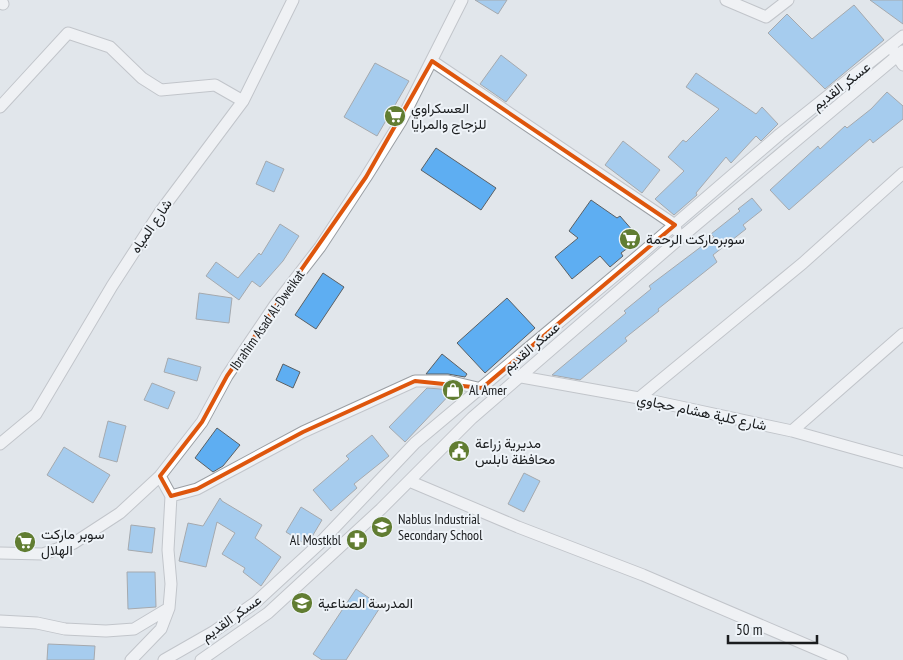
<svg xmlns="http://www.w3.org/2000/svg" width="903" height="660" viewBox="0 0 903 660" font-family="'PT Sans Narrow',Vazirmatn,sans-serif">
	<rect width="100%" height="100%" fill="#e1e6eb"/>
	<path fill="#5eaef2" stroke="#5b6064" d="M475,0h32l-9,14z
		M870,0h33v24z
		M854,5l30,35 -59,49 -57,-56 19,-19 25,25z
		M501,55l26,20 -21,27 -26,-18z
		M375,63l34,18 -32,55 -33,-19z
		M696,73l60,41 6,-7 16,17 -17,17 -5,-5 -25,27 -5,-6 -30,36 1,2 -23,20 -19,-16 29,-28 -16,-14 15,-17 3,2 33,-33 -33,-22z
		M887,92l16,14v13l-30,24 -3,-4 -81,71 -19,-20 48,-44 2,3 25,-23 2,2 24,-19z
		M623,141l37,29 -18,23 -37,-28z
		M436,148l60,40 -15,22 -60,-40z
		M266,161l18,8 -10,23 -18,-8z
		M752,198l10,12 -19,15 3,4 -33,26 4,7 -59,47 1,2 -34,27 2,3 -47,39 -28,-5 74,-62 -2,-2 27,-22 -2,-3 65,-49 -3,-3 29,-23 -2,-2z
		M591,200l26,18 3,-2 20,23 -19,14 2,3 -13,11 -10,-11 -28,23 -17,-22 23,-19 -9,-7z
		M280,224l19,12 -16,25 -23,26 -8,-6 -13,19 -33,-24 10,-14 22,16 21,-25 2,2z
		M323,273l21,14 -28,42 -21,-14z
		M199,293l33,5 -3,25 -33,-4z
		M507,298l28,30 -50,45 -28,-30z
		M442,354l25,20 -2,3 -17,-3h-22z
		M168,358l33,9 -4,14 -33,-9z
		M283,364l17,8 -7,16 -17,-8z
		M152,383l23,9 -7,17 -24,-9z
		M427,388l27,2 -49,52 -16,-15z
		M108,421l18,5 -9,36 -18,-5z
		M217,428l23,17 -17,21 -10,6 -18,-14z
		M372,435l17,21 -35,28 3,4 -26,23 -18,-21 36,-31 -3,-3z
		M64,447l46,28 -17,28 -46,-28z
		M524,473l16,8 -16,31 -16,-8z
		M220,498l2,3 40,24 -7,13 26,19 -20,29 -18,-14 2,-4 -23,-14 13,-21 -18,-11 -11,45 -27,-6 9,-38 15,3z
		M301,507l21,13 -15,25 -21,-13z
		M131,525l24,3 -3,25 -24,-3z
		M127,572h28l1,35 -28,2z
		M356,589l25,17 -35,54h-24l-9,-6z
		M48,644l47,2 -1,14h-47z"/>
	<g fill="none" stroke-linecap="round" stroke-linejoin="round">
		<g stroke="#9a9ea3" stroke-width="13">
			<path id="minor" d="M1,0l2,4
				M726,0l40,17 22,-17
				M893,50l10,15
				M432,61l243,164 1,5
				M0,107l68,-74 42,14 32,31 19,12 54,-5 28,16
				M516,376l123,22 153,33 111,31
				M639,398l164,-135 100,-90
				M792,431l111,-97
				M0,444l36,-30 76,-128 48,-74 83,-111 50,-101
				M409,481l109,46 125,48 199,85
				M171,496l26,-7 106,-57 112,-51h33l38,9
				M0,553l43,1 31,-11 46,-30 40,-37 42,-54 25,-46 48,-71 45,-58 46,-70 35,-56 61,-121
				M0,621l37,2 28,6 41,2 28,-2 35,-21
				M131,660l30,-31 8,-21 2,-24 -3,-34 3,-54 -11,-20
				M164,660l49,-28 43,-30 62,-57 97,-102 228,-191 137,-118 123,-98
				M201,660l67,-47 113,-104 91,-91 207,-179 224,-188"/>
		</g>
		<use href="#minor" stroke="#fff" stroke-width="11"/>
	</g>
	<path d="M0 0H903V660H0ZM432,61l243,164 -193,163 -67,-7 -112,51 -106,57 -26,7 -11,-20 42,-54 25,-46 139,-199z" fill="#e1e6eb" fill-opacity=".55" fill-rule="evenodd"/>
	<path fill="none" stroke="#de560d" stroke-width="4" stroke-linejoin="round" d="M432,61l243,164 -193,163 -67,-7 -112,51 -106,57 -26,7 -11,-20 42,-54 25,-46 139,-199z"/>
	<defs>
		<g id="supermarket-disc" transform="scale(1.125)"><circle r="9.5" fill="#617d32" stroke="#eef3f8"/><path d="M-6-5.5h2.5l.6 2H6L4.5 2H-2.5L-4.4-4H-6ZM-1.5 3.2a1.3 1.3 0 1 0 .1 0ZM3 3.2a1.3 1.3 0 1 0 .1 0Z" fill="#fff"/></g>
		<g id="shop-disc" transform="scale(1.125)"><circle r="9.5" fill="#617d32" stroke="#eef3f8"/><path d="M-5-2.5h2.3a2.7 3.5 0 0 1 5.4 0H5L5.5 6h-11ZM-1.5-2.5h3a1.5 2.3 0 0 0-3 0Z" fill="#fff"/></g>
		<g id="civic-disc" transform="scale(1.125)"><circle r="9.5" fill="#617d32" stroke="#eef3f8"/><path d="M-.6-6.5H3V-4.5H.6V-3L4-1V1h2V6H-6V1h2V-1L-.6-3ZM-1.2 2.5V6h2.4V2.5Z" fill="#fff"/></g>
		<g id="school-disc" transform="scale(1.125)"><circle r="9.5" fill="#617d32" stroke="#eef3f8"/><path d="M0-5L7-2L0 1L-7-2ZM-4 1L0 2.5L4 1V4Q0 6-4 4Z" fill="#fff"/></g>
		<g id="pharmacy-disc" transform="scale(1.125)"><circle r="9.5" fill="#617d32" stroke="#eef3f8"/><path d="M-2-6h4v4h4v4h-4v4h-4v-4h-4v-4h4Z" fill="#fff"/></g>
	</defs>
	<g fill-rule="evenodd">
		<use href="#supermarket-disc" x="395" y="116"/>
		<use href="#supermarket-disc" x="630" y="239"/>
		<use href="#shop-disc" x="453" y="390"/>
		<use href="#civic-disc" x="459" y="451"/>
		<use href="#school-disc" x="382" y="527"/>
		<use href="#pharmacy-disc" x="357" y="540"/>
		<use href="#supermarket-disc" x="25" y="542"/>
		<use href="#school-disc" x="302" y="603"/>
	</g>
	<g text-anchor="middle" stroke-width="4" stroke-linejoin="round" paint-order="stroke">
		<g font-size="14" fill="#1a1c1e" stroke="#eef3f8">
			<text transform="translate(841 86) rotate(-38)" y="5">عسكر القديم</text>
			<text transform="translate(151 226) rotate(-56)" y="5">شارع المياه</text>
			<text transform="translate(267 320) rotate(-55)" y="5">Ibrahim Asad Al-Dweikat</text>
			<text transform="translate(531 347) rotate(-40)" y="5">عسكر القديم</text>
			<text transform="translate(702 412) rotate(12)" y="5">شارع كلية هشام حجاوي</text>
			<text transform="translate(231 618) rotate(-35)" y="5">عسكر القديم</text>
		</g>
		<g font-size="14" fill="#1a1c1e" stroke="#eef3f8" text-anchor="start">
			<text x="411" y="113">العسكراوي<tspan x="411" dy="16">للزجاج والمرايا</tspan></text>
			<text x="646" y="244">سوبرماركت الرحمة</text>
			<text x="469" y="395">Al Amer</text>
			<text x="475" y="448">مديرية زراعة<tspan x="475" dy="16">محافظة نابلس</tspan></text>
			<text x="398" y="524">Nablus Industrial<tspan x="398" dy="16">Secondary School</tspan></text>
			<text x="41" y="539">سوبر ماركت<tspan x="41" dy="16">الهلال</tspan></text>
			<text x="341" y="545" text-anchor="end">Al Mostkbl</text>
			<text x="318" y="608">المدرسة الصناعية</text>
		</g>
	</g>
	<path d="M728 635v8h89v-8" fill="none" stroke="#1a1c1e" stroke-width="2.5"/>
	<text x="736" y="635" font-size="15" fill="#1a1c1e" stroke="#eef3f8" stroke-width="4" paint-order="stroke">50 m</text>
</svg>
